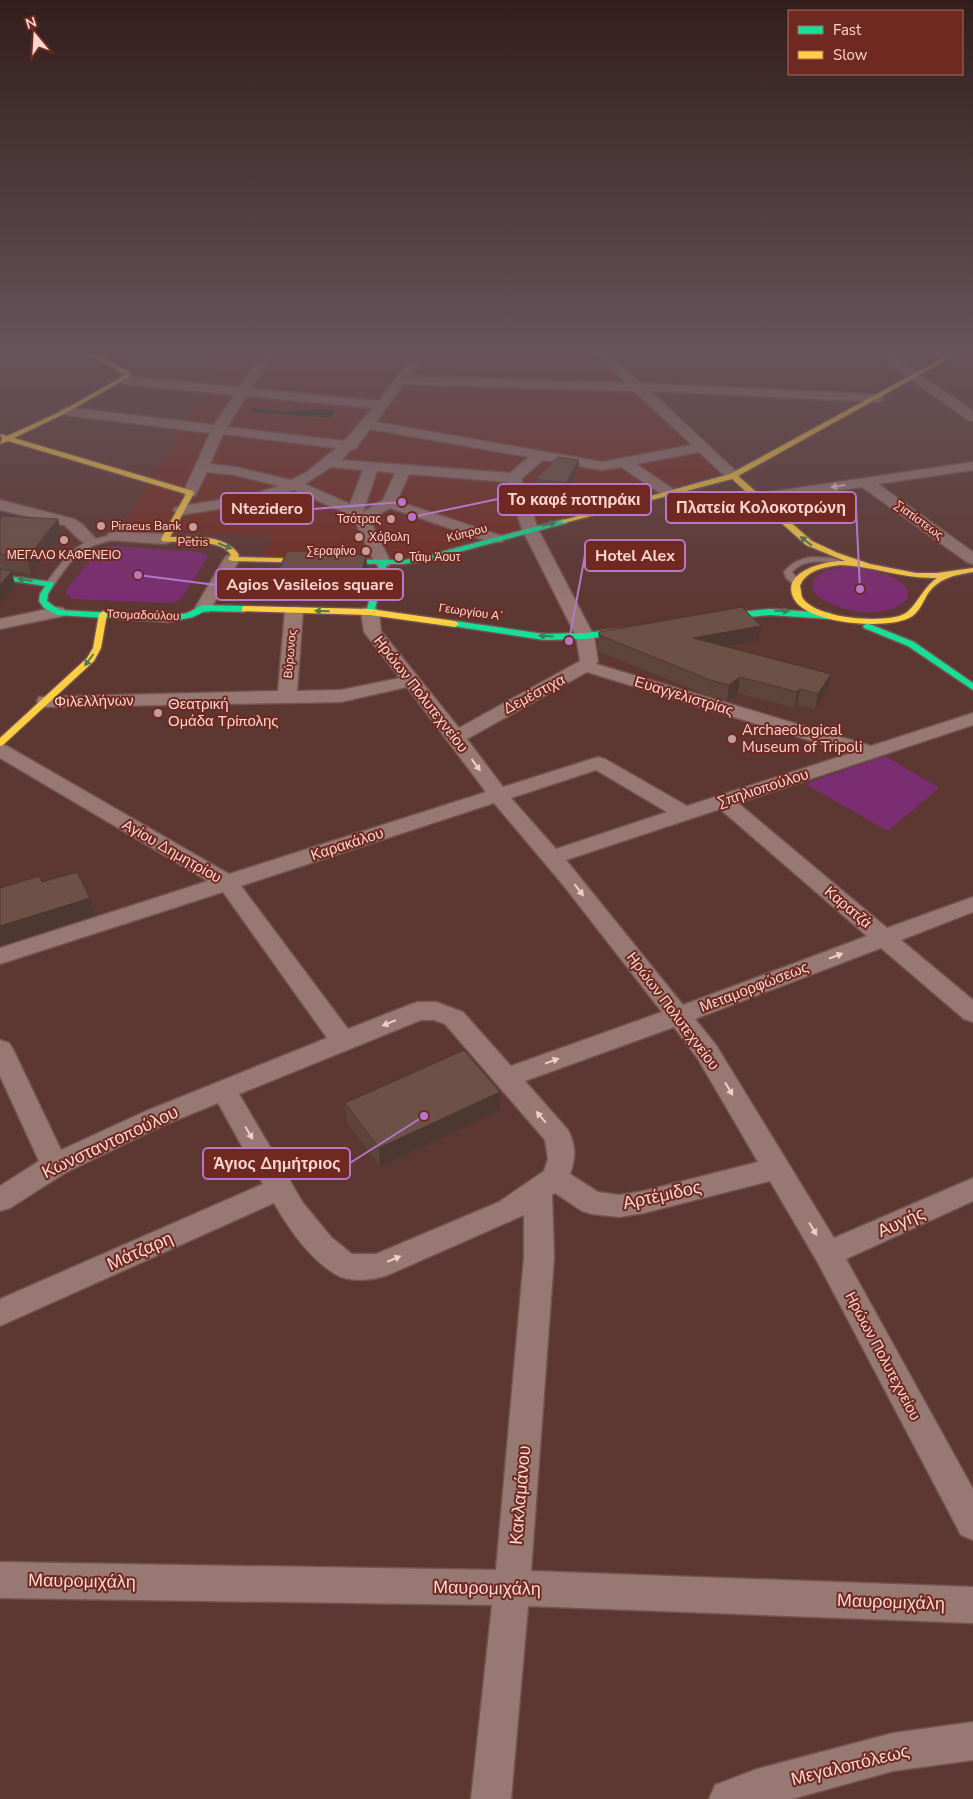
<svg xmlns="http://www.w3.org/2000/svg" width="973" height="1799" viewBox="0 0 973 1799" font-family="'Nunito Sans',sans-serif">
	<rect width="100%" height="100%" fill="#5d3732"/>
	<path fill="#752d23" d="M225,353h369l127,121 -308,85 -151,-2 10,-22 -151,-4z"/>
	<path fill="#7b2d72" d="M113,546l86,6 9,4 -26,42 -6,4 -10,1 -92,-4 -8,-4v-5l32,-39 6,-4z
		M844,567c22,3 47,3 63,21l1,10c-19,25 -77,14 -95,-7v-11l11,-9z
		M885,756l54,32 -51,43 -83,-47z"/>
	<path fill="#17331c" d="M254,408l32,4 32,-3 17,1 -4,8 -82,-6z"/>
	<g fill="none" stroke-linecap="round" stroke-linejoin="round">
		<g stroke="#735350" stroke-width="3">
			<path id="lane" d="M114,535l4,2 -1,2c-40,9 -41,15 -64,47h-6v-4c23,-30 28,-41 67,-47z
				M812,557l21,1 11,4 -4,2c-17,-3 -35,-6 -48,8l8,10 -1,2h-6l-7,-6 -2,-6c8,-10 16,-13 28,-15z"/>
		</g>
		<g stroke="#735350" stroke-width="3">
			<path id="street" d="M261,353h12l-22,36 128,12 35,-48h12l-16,23 216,7 -31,-30h13l33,30 241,12 1,3 -1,3 -5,1 -227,-11 88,82 2,3 -2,3h-10l-29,-27 -63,12 37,25 2,3 -2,3h-10l-42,-28 -19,3 -59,-10 -22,19 17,50 56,107 4,25 -2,3 275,82 102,-33v12l-235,78 149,125 86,-31v15l-72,28 72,60v22l-9,-3 -83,-71 -186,71 21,26 118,193 139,-60v23l-127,58 127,230v51l-12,-5 -143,-272 -48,-82 -126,32 -25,4 -27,-3 -10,-3 -27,-18 -3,2 2,62 -23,314 442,16v36l-445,-17 -17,193h-40l21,-194 -492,-7v-36l496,8 28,-313v-42l-136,60c-14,5 -39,8 -53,-1 -26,-16 -46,-45 -61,-71l-274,123v-27l263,-115 -45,-81 -54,22 -99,48 -55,35 -10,3v-25l39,-25 -39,-85v-36l9,3 4,6 48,101 85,-39 181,-73 -104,-146 -223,72v-16l208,-67 -208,-123v-14l7,2 222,128 257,-82 -79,-105 -66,15 -295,5 -7,-2 -2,-4 2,-4 239,-6 7,-80 3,-4h12l3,4 -6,80 44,-1 59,-12 -36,-46 -3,-20 3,-4h12l3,4 2,19 78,97 121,-67 -4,-25 -54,-107 -15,-47 -98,-8 -12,27 105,35 2,3 -2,3h-12l-100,-34 -20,12 21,43 -2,3h-12l-2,-3 -20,-42 -5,-6 -56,-25c-37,14 -75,19 -113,25l-5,-2 -3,-3 3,-3 74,-12 29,-9 -44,-11 -28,-3 -12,24h-10l-2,-3 27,-60 -144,-18 -7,-4 7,-4 148,18 20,-30 -112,-11 -6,-4 6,-4 117,11zM404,384l230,7 58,54 -90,17 -226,-40zM246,396l127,12 -29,33 -117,-14zM370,429l159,28 -19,16 -169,-13 10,-10 4,-1zM223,434l113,14 -29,24 -16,8 -56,-13 -25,-3zM331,467l32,3 -13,34 -45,-20zM377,471l18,2 -12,27 -20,12zM587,672l264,81 -164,53 -82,-47 -7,-2 -95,30 -36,-48zM596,770l71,42 -111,37 -45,-51zM494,803l70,83 98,126 -151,54 -48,-54 -27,-10h-18l-9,3 -61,24 -107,-143zM720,809l147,127 -184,69 -117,-145zM421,1020h13l11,4 100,116 3,19 -4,12 -45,31 -123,52h-24l-20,-16 -29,-35 -64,-109zM674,1027l24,32 60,103 -114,29 -25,4 -21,-3 -28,-18c6,-16 6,-29 -2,-44l-43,-49z
				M874,353h13l86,58v10l-5,-1z
				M973,462v8l-95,14 95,68v12l-6,-2 -105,-75 -105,15 -5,-1 -2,-3 2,-3 5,-1z
				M0,500l74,19 8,5 16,17 -2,3c-14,4 -22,-12 -32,-19l-64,-15z
				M114,532l51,2 6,2 2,3 -2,3 -6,2 -57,-4 -2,-3 2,-3z
				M232,554l6,2 2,3 -29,49 -2,4h-12l-2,-4 29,-49 2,-3z
				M57,607l6,1 3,4 -3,4 -63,13v-10z
				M973,1722v38l-80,11 -101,28h-83l6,-14 42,-16 136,-36z"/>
		</g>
		<g stroke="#735350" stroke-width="3">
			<path id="fast" d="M564,519h3v4l-142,38 -22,3h-16l-13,48 -4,3 -4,-3 13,-48 -60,-1 -4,-2 4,-2 84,1 19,-3z
				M0,575l53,7 1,2 -6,10 -1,7 12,9 110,6 18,-3 16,-8 42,1 4,3 -4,3 -40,-1 -12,6 -24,5 -112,-7 -13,-7 -5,-7 1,-7 5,-8 -45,-7z
				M770,609l60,4 4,3 -4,3 -60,-4 -60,6 -4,-3 4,-3z
				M455,621l89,13 41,-1 50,-6 4,3 -4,3 -50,6 -41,1 -92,-14v-4z
				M867,623l47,19 59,41v7l-65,-44 -44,-18 -1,-2z"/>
		</g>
		<g stroke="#735350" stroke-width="3">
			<path id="slow" d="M88,353h7l33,18 3,5 -63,36 -54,26 179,53 1,2 -24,44c22,0 56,-3 69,18l-1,2 81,2h3v4l-90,-2 -4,-2 3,-4c-11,-18 -50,-11 -69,-14l-1,-2 25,-45 -178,-53 -8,3 2,-5 -2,-5 7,2 57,-26 61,-35z
				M952,353h7l-221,123 74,65 26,12 32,11 46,9h21l36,-5v4c-18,3 -35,6 -46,23 -5,9 -9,19 -18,23 -24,12 -101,6 -115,-19 -15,-28 33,-39 51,-38l-39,-16 -74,-66 -168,44 -4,-2 170,-47zM840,565c33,1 64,14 97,13 -15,10 -21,30 -33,36 -20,10 -90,5 -102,-17 -1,-3 -1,-8 -2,-11 6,-16 25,-19 40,-21z
				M245,606l125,3 85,12 4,3 -4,3 -85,-12 -128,-4v-4z
				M103,611l4,3 -6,34 -7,13 -91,84 -3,1v-8l87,-80 6,-10 6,-34z"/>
		</g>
		<use href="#lane" fill="#977873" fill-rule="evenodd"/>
		<use href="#street" fill="#977873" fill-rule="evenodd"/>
		<use href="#fast" fill="#16e098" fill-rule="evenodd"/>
		<use href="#slow" fill="#ffcf43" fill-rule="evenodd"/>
	</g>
	<path fill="#5e453c" d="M579,460v8l-13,23 -31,-4v-8z
		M0,519h58l3,16 -30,39 -19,-3 3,16 -15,19z
		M366,556l2,20 -7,22 -21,2 -62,-4 -2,-20z
		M599,632l159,9 -31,6 101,42 -13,20 -18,-4 -2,3 -57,-15 -11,8 -18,-5 -111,-45z
		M345,1103l155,7 -120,57 -33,-45z"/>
	<path fill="#4c3831" d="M579,460v8l-13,23v-8z
		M58,519l3,16 -30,39 -4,-16z
		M366,556l2,20 -7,22 -1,-20z
		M12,571l3,16 -15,19v-21z
		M761,626l-3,15 -67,12 2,-15z
		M831,674l-3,15 -13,20 3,-15z
		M740,677l-2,16 -11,8 2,-16z
		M800,689l-3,16 -2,3 2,-16z
		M90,898l4,18 -94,30v-20z
		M500,1092v18l-120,57 -1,-19z"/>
	<path fill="#6d5046" stroke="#4c3831" d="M558,457l21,3 -13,23 -31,-4z
		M2,516l56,3 -31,39 -27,-4v-35z
		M287,551l61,2 18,3 -6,22 -22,1 -62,-3z
		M0,569l12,2 -12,14z
		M742,607l19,19 -68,12 138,36 -13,20 -18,-5 -3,3 -57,-15 -11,8 -19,-5 -111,-45v-3z
		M77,872l13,26 -90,28v-38l39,-12 3,6z
		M464,1050l36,42 -121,56 -34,-45z"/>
	<defs><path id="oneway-solid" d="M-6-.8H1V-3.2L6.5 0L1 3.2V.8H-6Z" transform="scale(1.25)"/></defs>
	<g fill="#f0cdc7">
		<use href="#oneway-solid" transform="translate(838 486) rotate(172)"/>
		<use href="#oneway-solid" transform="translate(476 765) rotate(54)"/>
		<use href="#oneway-solid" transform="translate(579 890) rotate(52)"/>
		<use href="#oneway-solid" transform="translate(836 956) rotate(-21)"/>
		<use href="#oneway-solid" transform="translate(389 1023) rotate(158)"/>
		<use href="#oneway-solid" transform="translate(552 1061) rotate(-20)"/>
		<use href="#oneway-solid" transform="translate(729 1089) rotate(59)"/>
		<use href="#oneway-solid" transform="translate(541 1117) rotate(-131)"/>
		<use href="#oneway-solid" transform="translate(249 1133) rotate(60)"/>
		<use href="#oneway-solid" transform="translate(813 1229) rotate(59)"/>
		<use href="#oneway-solid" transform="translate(394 1259) rotate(-23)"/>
	</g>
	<g fill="#477b56">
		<use href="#oneway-solid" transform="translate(549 524) rotate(-15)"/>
		<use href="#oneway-solid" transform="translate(806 541) rotate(-142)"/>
		<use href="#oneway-solid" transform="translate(225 546) rotate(22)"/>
		<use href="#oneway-solid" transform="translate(25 580) rotate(-172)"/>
		<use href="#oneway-solid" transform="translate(322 611) rotate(-179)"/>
		<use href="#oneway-solid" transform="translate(782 611) rotate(2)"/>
		<use href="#oneway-solid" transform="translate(546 636) rotate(-177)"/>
		<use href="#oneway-solid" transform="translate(89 660) rotate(127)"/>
	</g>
	<linearGradient id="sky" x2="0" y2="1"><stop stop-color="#331e1c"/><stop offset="0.58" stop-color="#67535a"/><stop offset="1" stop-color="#67535a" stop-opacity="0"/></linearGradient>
	<rect width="973" height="604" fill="url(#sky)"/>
	<g fill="#c39e99" stroke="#6f2920" stroke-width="2">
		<circle cx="391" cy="519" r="5"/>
		<circle cx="101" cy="526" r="5"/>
		<circle cx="193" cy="527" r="5"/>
		<circle cx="359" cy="537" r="5"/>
		<circle cx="64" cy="540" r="5"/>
		<circle cx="366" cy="551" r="5"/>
		<circle cx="399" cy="557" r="5"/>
		<circle cx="158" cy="713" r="5"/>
		<circle cx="732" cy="739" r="5"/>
	</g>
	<g text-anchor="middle" stroke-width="4" stroke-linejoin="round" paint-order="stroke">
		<g font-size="12" fill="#fad6d0" stroke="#6f2920" text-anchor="start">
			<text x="381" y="523" text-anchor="end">Τσότρας</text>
			<text x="111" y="530">Piraeus Bank</text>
			<text x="369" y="541">Χόβολη</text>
			<text x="193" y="546" text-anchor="middle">Petris</text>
			<text x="356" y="555" text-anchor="end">Σεραφίνο</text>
			<text x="64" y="559" text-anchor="middle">ΜΕΓΑΛΟ ΚΑΦΕΝΕΙΟ</text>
			<text x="409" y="561">Τάιμ Άουτ</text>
		</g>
		<g font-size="12" fill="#fad6d0" stroke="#6f2920">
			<text transform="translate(919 520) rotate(36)" y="4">Σιατίστεως</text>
			<text transform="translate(467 533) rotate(-15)" y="4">Κύπρου</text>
			<text transform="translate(471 612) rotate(8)" y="4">Γεωργίου Α΄</text>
			<text transform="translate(143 615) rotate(2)" y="4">Τσομαδούλου</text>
			<text transform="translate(290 654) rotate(-85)" y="4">Βύρωνος</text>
		</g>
		<g font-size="15" fill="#fad6d0" stroke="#6f2920">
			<text transform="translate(421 694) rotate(52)" y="5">Ηρώων Πολυτεχνείου</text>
			<text transform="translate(534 694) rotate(-28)" y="5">Δεμέστιχα</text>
			<text transform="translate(684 696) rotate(17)" y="5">Ευαγγελιστρίας</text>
			<text transform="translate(94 701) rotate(-1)" y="5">Φιλελλήνων</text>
			<text transform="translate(763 788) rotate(-18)" y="5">Σπηλιοπούλου</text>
			<text transform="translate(347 844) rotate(-18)" y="5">Καρακάλου</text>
			<text transform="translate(172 851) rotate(30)" y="5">Αγίου Δημητρίου</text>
			<text transform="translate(848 907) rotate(40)" y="5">Καρατζά</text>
			<text transform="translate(754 987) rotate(-21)" y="5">Μεταμορφώσεως</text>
			<text transform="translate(673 1011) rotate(53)" y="5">Ηρώων Πολυτεχνείου</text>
			<text transform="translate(883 1356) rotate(62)" y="5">Ηρώων Πολυτεχνείου</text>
		</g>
		<g font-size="15" fill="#fad6d0" stroke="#6f2920" text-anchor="start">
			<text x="168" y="709">Θεατρική<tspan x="168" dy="17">Ομάδα Τρίπολης</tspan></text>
			<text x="742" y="735">Archaeological<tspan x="742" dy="17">Museum of Tripoli</tspan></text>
		</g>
		<g font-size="18" fill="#fad6d0" stroke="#6f2920">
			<text transform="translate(110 1142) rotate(-25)" y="6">Κωνσταντοπούλου</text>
			<text transform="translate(662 1195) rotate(-12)" y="6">Αρτέμιδος</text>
			<text transform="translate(901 1222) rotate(-24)" y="6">Αυγής</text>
			<text transform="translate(140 1251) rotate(-24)" y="6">Μάτζαρη</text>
			<text transform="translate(520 1495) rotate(-85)" y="6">Κακλαμάνου</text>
			<text transform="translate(82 1581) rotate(1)" y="6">Μαυρομιχάλη</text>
			<text transform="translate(487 1588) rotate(1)" y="6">Μαυρομιχάλη</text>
			<text transform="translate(891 1602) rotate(2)" y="6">Μαυρομιχάλη</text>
			<text transform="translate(850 1765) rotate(-14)" y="6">Μεγαλοπόλεως</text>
		</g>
	</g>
	<path fill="none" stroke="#b478c7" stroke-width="2" d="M412 517L498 499M860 589L856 508M402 502L313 509M569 641L585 555M138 575L216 585M424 1116L350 1163"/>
	<g fill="#b478c7" stroke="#6f2920" stroke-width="2">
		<circle cx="412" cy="517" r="5"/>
		<circle cx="860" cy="589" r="5"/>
		<circle cx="402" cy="502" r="5"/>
		<circle cx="569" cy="641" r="5"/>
		<circle cx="138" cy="575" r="5"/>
		<circle cx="424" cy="1116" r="5"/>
	</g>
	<g fill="#6f2920" stroke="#b478c7" stroke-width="2">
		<rect x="498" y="484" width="153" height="31" rx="5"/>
		<rect x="666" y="492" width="190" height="31" rx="5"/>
		<rect x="221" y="493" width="92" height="31" rx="5"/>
		<rect x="585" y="540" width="100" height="31" rx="5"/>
		<rect x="216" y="569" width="187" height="31" rx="5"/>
		<rect x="203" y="1148" width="147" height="31" rx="5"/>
	</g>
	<g font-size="16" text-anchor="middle" font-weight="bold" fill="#fad6d0">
		<text x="574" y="505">Το καφέ ποτηράκι</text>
		<text x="761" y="513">Πλατεία Κολοκοτρώνη</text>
		<text x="267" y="514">Ntezidero</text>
		<text x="635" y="561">Hotel Alex</text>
		<text x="310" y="590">Agios Vasileios square</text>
		<text x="277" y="1169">Άγιος Δημήτριος</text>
	</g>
	<rect x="788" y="10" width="175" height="65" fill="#6f2920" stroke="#a76e66"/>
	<rect x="798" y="26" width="25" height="8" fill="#16e098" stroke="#a76e66"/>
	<text x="833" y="35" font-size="15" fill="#fad6d0">Fast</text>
	<rect x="798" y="51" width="25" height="8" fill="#ffcf43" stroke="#a76e66"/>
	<text x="833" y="60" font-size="15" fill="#fad6d0">Slow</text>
	<g transform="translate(35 35) rotate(342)" stroke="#6f2920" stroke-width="4" paint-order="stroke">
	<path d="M0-4L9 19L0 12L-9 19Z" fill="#fad6d0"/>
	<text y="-8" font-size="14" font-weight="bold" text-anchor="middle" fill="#fad6d0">N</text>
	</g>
</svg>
